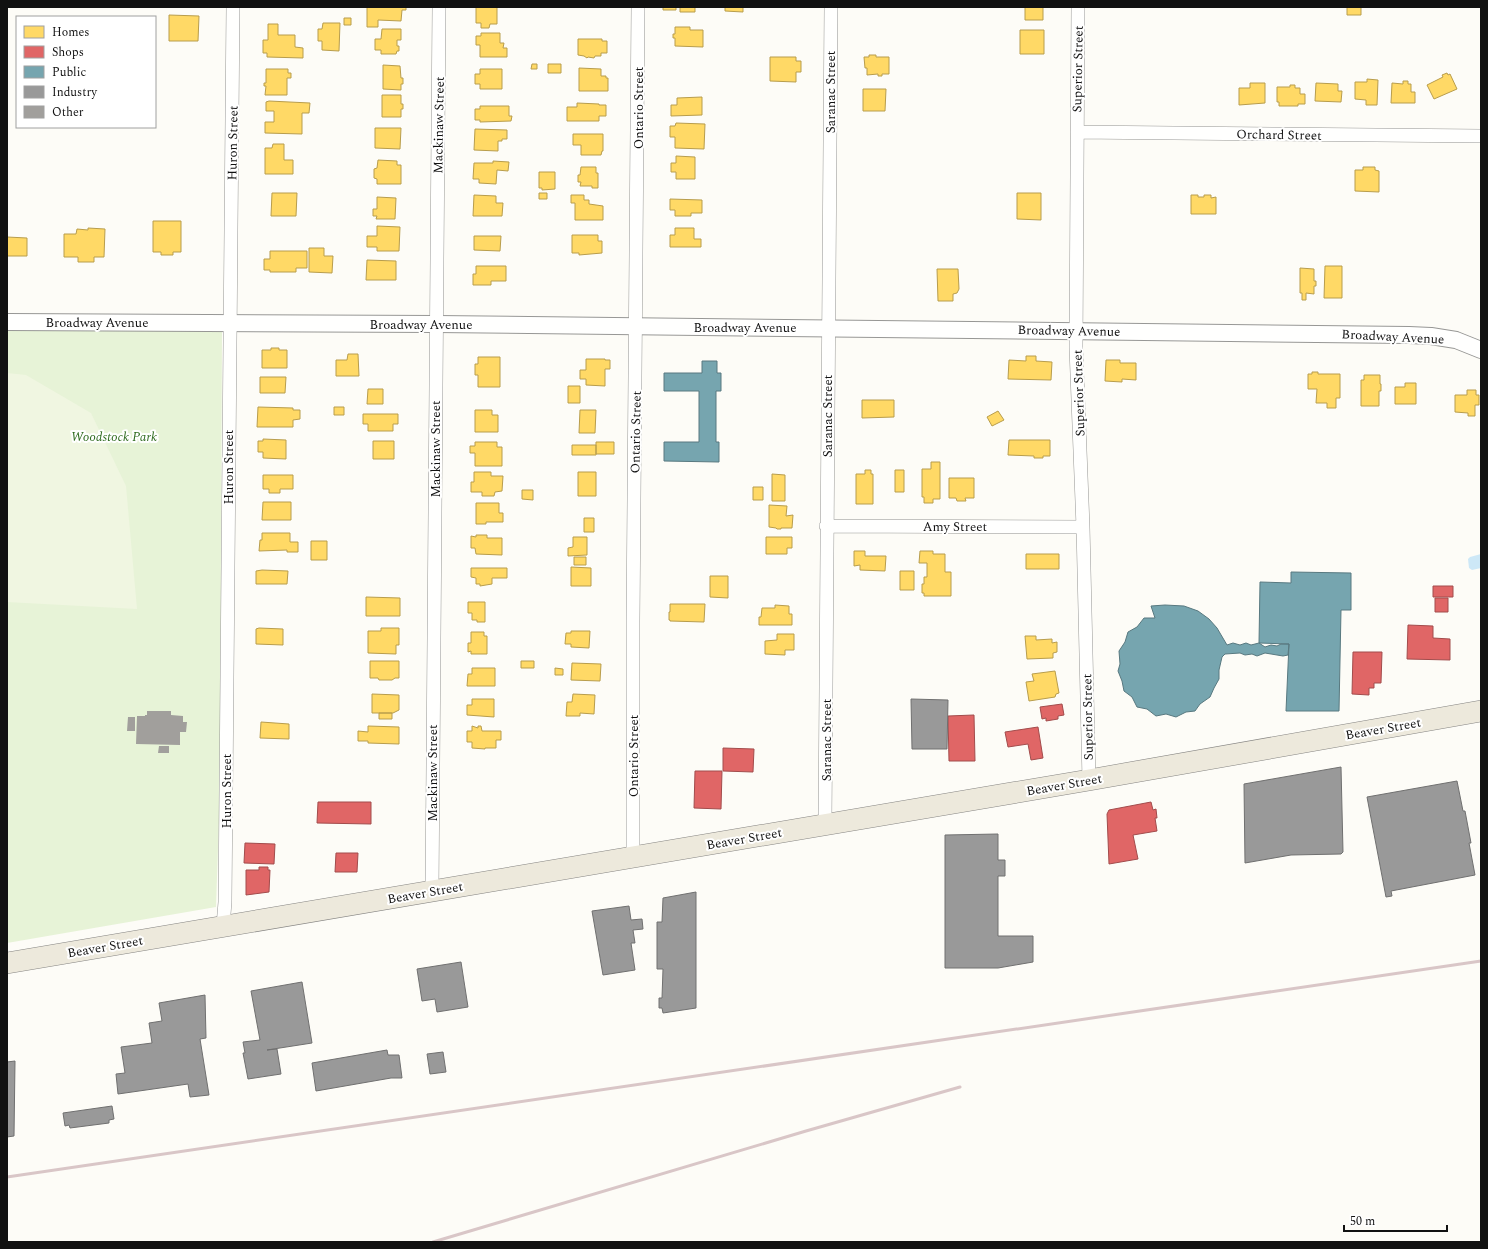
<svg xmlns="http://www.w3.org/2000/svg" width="1488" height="1249" viewBox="0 0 1488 1249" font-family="Spectral,serif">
	<rect width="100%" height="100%" fill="#fdfcf7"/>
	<path fill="#e7f3d7" d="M7,329h215l-2,460 -4,118 -209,36z"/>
	<path fill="#f0f6e1" d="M7,373l19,2 65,38 35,73 11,123 -130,-7z"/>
	<path fill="#cde8f7" d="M1481,554v14l-9,2 -3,-2 -1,-9 2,-2z"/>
	<path fill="#ffd966" stroke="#b89d4c" d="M367,7h39v3h-4l-1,11 -23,-1v7h-11z
		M476,7h21v17h-7l-1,4h-8v-5h-5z
		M663,7h13v3h-13z
		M680,7h15v5h-15z
		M725,7h18v5l-18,-1z
		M1025,7h18v13h-18z
		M1347,7h14v8h-14z
		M169,15l30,1 -1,25h-29z
		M344,18h7v7h-7z
		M323,23h17l-1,28 -17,-1v-9h-4v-12h4z
		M268,24h10v11h17v12l8,1v10l-36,-1v-4h-4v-13h5z
		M675,27h15v3h13v17l-28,-1v-8h-2v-4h2z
		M382,29h19v11h-4v6h2v5h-2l-1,3h-15v-4h-6v-11h6z
		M1020,30h24v24h-24z
		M481,33h19v10h4l-1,5h4v9h-27v-12h-4v-9h5z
		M578,39h24v2h5v12h-6v3h-6l-1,2 -6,-1 -1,1 -3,-2 -6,-1z
		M869,55h7v2h13v17h-7v2h-4v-2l-11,1v-7h-2l-1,-11h5z
		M770,57h26v4h5v11h-5v10l-26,-1z
		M532,64h5v5h-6z
		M548,64h13v9h-13z
		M383,65l17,1 1,12h2v6h-2v6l-18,-1z
		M579,68l22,1v7h5v2h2v13h-29z
		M266,69h22v4h3v5h-4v17h-22l1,-9h-2v-3h2z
		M480,69h22v20h-22v-5h-5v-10h5z
		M1447,73l1,2 2,-1 7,15 -23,10 -7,-14 16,-8 -1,-2z
		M1367,79l11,1 -1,25h-11v-5l-11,-1v-17h12z
		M1403,81h5v3h3v8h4v11h-24l1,-20 11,1z
		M1250,83h15v20l-26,2v-17h11z
		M1316,83l22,1v7h4l-1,11 -26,-1z
		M1290,85h5v3h5v6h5v10h-7v2h-19v-4h-2v-15h13z
		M863,89h23l-1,22h-22z
		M382,95h19v9h2v5h-2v8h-19z
		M702,97v18l-31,1v-11h6v-7z
		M269,101l41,2 -1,10h-7v21l-37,-1v-11h9v-11h-8v-9z
		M577,103l22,1v1h7v11h-7v5h-32v-14h10z
		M480,106h29v10h3l-1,5 -31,1v-2h-5v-11h5z
		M676,123l29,1 -1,25 -29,-1v-11h-5v-11h5z
		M375,128h26l-1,21 -25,-1z
		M475,129l32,1v9h-5v2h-4v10l-24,-1z
		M573,134h30v17h-1l-1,4h-20v-10h-8z
		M273,144h11v16h9v14h-28v-26h7z
		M676,156l19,1v22h-19v-7h-5v-9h5z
		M378,160l19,1v4h4v19h-24v-5l-3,-1v-9l3,-1z
		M493,161l16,1 -1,9 -11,-1 -1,14 -17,-1v-4h-6l1,-16h19z
		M581,167h15v6h2v15h-6v-2h-12l1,-4h-3v-7h2z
		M1363,167h12v3l4,1v21l-24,-1v-21h8z
		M539,172h16v17l-13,1v-2h-3z
		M272,193h25l-1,23h-25z
		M539,193h8v6h-8z
		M1017,193h24v27l-24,-1z
		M474,195l22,1v7h7l-1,13h-29z
		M571,195h13v5h5v4l14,2v14h-28v-17h-4z
		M1191,195h7v2h6v-2h7v3l5,-1v17h-25z
		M377,197l19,1 -1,21h-19l1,-3h-4v-7h4z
		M670,199l32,1v13h-11v3h-16v-6h-5z
		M153,221h28v31h-8v3h-12v-3h-8z
		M377,226l23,1 -1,24h-22v-4h-10v-11h10z
		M88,228l17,1 -1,28h-10v5h-16v-5h-14v-23h12l1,-5 11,1z
		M675,228h19v11h7v8h-31v-12h5z
		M572,235h26v6h4v12l-23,2v-2h-7z
		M474,236h27l-1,15 -26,-1z
		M7,237l20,1v18h-20z
		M309,248h15v8h9l-1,17 -23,-1z
		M270,251h37v17h-11v4h-26v-2h-6v-11h6z
		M367,260l29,1v19h-30z
		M476,266h30v15h-15v4h-18v-11h3z
		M1325,266h17v32h-18z
		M1300,268l14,1v12h2v5h-2v8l-8,-1v7h-4v-7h-2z
		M937,269h21l1,20 -2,4 -4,1v7h-15z
		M271,348h8v2h8v18h-25v-18h9z
		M348,354h10l1,22h-23v-16h11z
		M1026,356h10v5l16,1 -1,18 -43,-1 1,-19 17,1z
		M478,357h22v30h-22v-12h-3v-11h3z
		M586,359h19v1h5v9h-5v17l-19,-1v-6h-6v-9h6z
		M1106,360h14v3h16v17l-14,-1v3l-17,-1z
		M1312,372h6v2h22v24h-4v10h-9v-5h-11l1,-14h-9v-15h4z
		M1364,375h16v9h1v7h-2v15h-18v-26h3z
		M260,377h26l-1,16h-25z
		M1405,383h11v21h-21v-17h10z
		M568,386h12v17h-12z
		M368,389h15v15h-16z
		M1467,390h9v5h3v10h-4v11h-7v-3l-13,-1v-17h12z
		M862,400h32v17l-32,1z
		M258,407l35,1v2h7v9l-7,1v7h-36z
		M334,407h10v8h-10z
		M475,410h17v5h6v17h-23z
		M580,410h16l-1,23h-16z
		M998,411l6,9 -12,6 -5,-9z
		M363,414h35v10h-5v7h-25v-7h-5z
		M263,439l23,1v19l-23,-1v-6h-5v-11h5z
		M1009,440h41v16h-7v2h-9v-2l-26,-1z
		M373,441h21v18h-21z
		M475,442h22v5h5v19h-27v-13h-5v-7h5z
		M596,442h18v12h-18z
		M572,445h24v10h-24z
		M931,462h9v37h-7v4h-9v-6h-2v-28h9z
		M865,470h6v4h2v30h-17v-30h9z
		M895,470h9v22h-9z
		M474,472h17v4h12l-1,15 -7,1 -1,4h-12v-4h-11v-10h3z
		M578,472h18v24h-18z
		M772,474l13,1v26h-13z
		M263,475h30v14h-13v4h-11v-4h-6z
		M949,478h25v20h-9l1,3h-9l-1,-3h-7z
		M753,487h10v13h-10z
		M522,490h11v10l-11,-1z
		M263,502h28v18h-29z
		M476,503h23v10h4v9h-17v2h-10z
		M769,505l18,1 -1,10 7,-1 -1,13h-11v1h-4l-1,-1 -7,-1z
		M584,518h10v14h-10z
		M262,533h28v9h8v10h-11v-2l-28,1 1,-11h2z
		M476,535h11v3h15v17l-26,-1 -1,-6h-4v-12l5,1z
		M573,537h14v18l-19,1v-8l5,-1z
		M766,537h26v11h-5v6h-21z
		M311,541h16v19h-16z
		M854,551h11v5h21l-1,15 -25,-1v-5l-6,1z
		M920,551h13v3h12v18h6v24h-27v-3h-2v-9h2v-7h3v-14h-8z
		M1026,554h33v15h-33z
		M574,557h12v8h-12z
		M571,567l20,1v18h-20z
		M471,568h36v10h-15v6l-12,2v-2h-4v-6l-5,-1z
		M262,570l26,1 -1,13h-31v-13z
		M900,571h14v19h-14z
		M710,576h18v22l-18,-1z
		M366,597l34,1v18h-34z
		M468,602h17v20h-8v-2h-5v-7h-4z
		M670,604h35l-1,18 -34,-1v-1h-1v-8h1z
		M775,605l14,1v8h3v11h-33v-8h2l1,-9h13z
		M259,628l24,1v16l-27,-1v-15z
		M381,628h18v17h-3v9l-28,-1v-22h13z
		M571,631h19l-1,17 -18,-1v-3h-6l1,-11h5z
		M471,632h13v4h3v18h-16v-3l-3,1v-9h3z
		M777,634h17v16h-9v5l-20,-1v-13l12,-1z
		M1025,636h11v4l16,-1v4l5,-1v10l-4,1v5l-26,1z
		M370,661h29v17h-4l-3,2h-13l-1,-2h-8z
		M521,661h13v7h-13z
		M572,663l29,1 -1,17 -29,-1z
		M472,668h23v18h-28l1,-12h4z
		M555,668l8,1v6h-8z
		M1055,671l4,22 -3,1 -1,3 -26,4 -3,-19 8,-1 -2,-7z
		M372,694l27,1v15l-6,3h-21z
		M573,694l22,1 -1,19 -14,-1v3h-14l1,-14h5z
		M472,699h22v18l-27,-2v-10h5z
		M379,713h13v6h-13z
		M261,722l28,2v15l-29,-1z
		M368,726l31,1v17l-31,-1v-2h-10v-10l10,1z
		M472,726l6,2v-2h3l1,5h19v9h-5v8h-11v1l-13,-1v-6h-5v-11h5z"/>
	<path fill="#e06666" stroke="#a24c4c" d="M1433,586h20v11h-20z
		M1435,598h13v14h-13z
		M1408,625l25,1v12l17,1v21l-43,-1z
		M1353,652h29l-1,31h-7v5h-5v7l-17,-1z
		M1062,704l2,11 -6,1v3l-12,2v-3l-4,1 -2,-12z
		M974,715l1,46h-26l-1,-45z
		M1038,727l5,31 -12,2 -3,-16 -20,3 -3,-15z
		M723,748l31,1 -1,23 -30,-1z
		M695,771h27l-1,38 -27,-1z
		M318,802h53v22l-54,-1z
		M1151,802l2,8 3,-1 1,9h-2l2,13 -24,4 5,24 -29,5 -2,-50 2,-4z
		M245,843l30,1 -1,20 -30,-1z
		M336,853h22l-1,19h-22z
		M259,867h9v3h2l-1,22 -23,3v-25h13z"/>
	<path fill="#76a5af" stroke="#587980" d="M702,361h15v12h4v18h-5v51h3v20l-55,-1v-19h35v-51h-35v-18h38z
		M1291,572l60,1v37h-10l-2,101h-53l3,-67 -30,-1 1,-61 31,1z
		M1165,605l19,1 14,5 11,8 8,9 10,17 6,-2 7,2 6,-2 5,2 8,-2 6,4 6,-2 6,1 4,-2h8l-1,11 -5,1 -18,-3 -8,3 -5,-2 -7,1 -5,-2 -15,1 -3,3 -3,13v9l-5,9 -4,9 -10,7 -5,7 -9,1 -10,5 -10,-3 -10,2 -9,-7 -10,-2 -5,-10 -8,-6 -2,-10 -4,-10 2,-7 -1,-13 6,-9 3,-10 9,-5 7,-9h11l-4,-12z"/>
	<path fill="#999" stroke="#707070" d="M911,699l37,1 -1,49h-35z
		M1341,767l2,85 -2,2 -50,1 -46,8 -1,-79z
		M1457,781l6,30h2l6,32h-2l6,32 -84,16 1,5 -6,1 -19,-100z
		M998,834v26h7v16h-7v60h35v26l-35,6h-53v-133z
		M696,892v116l-33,5 -1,-5h-3v-10h3l1,-29h-6v-47h5l1,-24z
		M629,906l2,14 11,-1 1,10 -10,1 2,13h-4l4,27 -32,5 -11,-64z
		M461,962l7,45 -31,5 -2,-13 -13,2 -5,-32z
		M302,982l10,61 -45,7 10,-1 4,25 -33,5 -5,-26h2l-2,-11 17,-2 -9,-49z
		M205,995l1,43 -6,1 9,56 -19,2 -2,-13 -70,10 -2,-20 9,-1 -4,-26 31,-4 -3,-20 13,-2 -3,-18z
		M387,1050l1,5h11l3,23h-11l-75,13 -4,-28z
		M443,1052l3,20 -16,2 -3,-20z
		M15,1061l-1,75 -7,1v-75z
		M112,1106l2,13 -5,1v3l-39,5 -1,-3 -4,1 -2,-13z"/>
	<path fill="#a19f9c" d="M147,711h24v4l12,1v6h4l-1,10h-6v13l-44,-1 1,-28h8v-1h2z
		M128,717h7v14h-8z
		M159,746h10v7h-11z"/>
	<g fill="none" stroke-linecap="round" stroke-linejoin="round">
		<g stroke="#979795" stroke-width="14">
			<path id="minor" d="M1078,7l-2,341 7,179 6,253
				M1077,132l404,4
				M826,526l257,1
				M825,824l6,-817
				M633,857v-235l5,-615
				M432,891l7,-884
				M223,926l2,-24 8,-895"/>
		</g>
		<g stroke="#979795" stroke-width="18">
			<path id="tertiary" d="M7,322l429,2 973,11 22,1 25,4 25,10"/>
		</g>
		<g stroke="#858482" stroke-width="22">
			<path id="primary" d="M7,963l1082,-183 392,-69"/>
		</g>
		<use href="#minor" stroke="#fffffe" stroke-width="13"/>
		<use href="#tertiary" stroke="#fffffe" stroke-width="16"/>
		<use href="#primary" stroke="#ede9dc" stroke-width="21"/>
		<path stroke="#d9c6c7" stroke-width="3" d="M7,1177l1474,-216
			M433,1242l373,-111 154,-44"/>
	</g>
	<g text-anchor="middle" stroke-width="4" stroke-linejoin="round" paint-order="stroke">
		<g font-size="13" fill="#111" stroke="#fff">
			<text transform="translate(1077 69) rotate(-89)" y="5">Superior Street</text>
			<text transform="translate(830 92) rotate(-90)" y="5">Saranac Street</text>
			<text transform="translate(638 108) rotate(-90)" y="5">Ontario Street</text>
			<text transform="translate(438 125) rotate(-89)" y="5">Mackinaw Street</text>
			<text transform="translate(1279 134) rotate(1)" y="5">Orchard Street</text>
			<text transform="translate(232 143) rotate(-89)" y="5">Huron Street</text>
			<text x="97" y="327">Broadway Avenue</text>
			<text x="421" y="329">Broadway Avenue</text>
			<text x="745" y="332">Broadway Avenue</text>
			<text transform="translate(1069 330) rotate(1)" y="5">Broadway Avenue</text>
			<text transform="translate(1393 336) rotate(3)" y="5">Broadway Avenue</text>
			<text transform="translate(1078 393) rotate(-92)" y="5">Superior Street</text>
			<text transform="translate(827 416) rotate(-90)" y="5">Saranac Street</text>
			<text transform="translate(635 432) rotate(-89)" y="5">Ontario Street</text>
			<text transform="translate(435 449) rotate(-90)" y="5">Mackinaw Street</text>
			<text transform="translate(228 467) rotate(-90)" y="5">Huron Street</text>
			<text x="955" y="531">Amy Street</text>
			<text transform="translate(1087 717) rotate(-91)" y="5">Superior Street</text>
			<text transform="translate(1383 728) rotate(-10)" y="5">Beaver Street</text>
			<text transform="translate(826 740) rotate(-90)" y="5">Saranac Street</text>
			<text transform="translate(633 756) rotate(-90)" y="5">Ontario Street</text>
			<text transform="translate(432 773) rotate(-90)" y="5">Mackinaw Street</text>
			<text transform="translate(1064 784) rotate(-10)" y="5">Beaver Street</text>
			<text transform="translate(226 791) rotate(-90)" y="5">Huron Street</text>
			<text transform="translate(744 838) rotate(-10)" y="5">Beaver Street</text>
			<text transform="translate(425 892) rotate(-10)" y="5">Beaver Street</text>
			<text transform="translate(105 946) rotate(-10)" y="5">Beaver Street</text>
		</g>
		<g font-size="13" font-style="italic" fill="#2f6b1f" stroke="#fff">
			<text x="114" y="441">Woodstock Park</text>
		</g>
	</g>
	<rect width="1488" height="1249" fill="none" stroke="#111111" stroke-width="16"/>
	<rect x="16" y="16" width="140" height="112" fill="#ffffff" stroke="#a0a0a0"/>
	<rect x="24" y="26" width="20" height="12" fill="#ffd966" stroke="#a0a0a0"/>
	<text x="52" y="36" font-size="12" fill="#111111">Homes</text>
	<rect x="24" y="46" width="20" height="12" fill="#e06666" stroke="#a0a0a0"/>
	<text x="52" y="56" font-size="12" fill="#111111">Shops</text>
	<rect x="24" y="66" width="20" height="12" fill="#76a5af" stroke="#a0a0a0"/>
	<text x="52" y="76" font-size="12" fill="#111111">Public</text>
	<rect x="24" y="86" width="20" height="12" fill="#999999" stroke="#a0a0a0"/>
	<text x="52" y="96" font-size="12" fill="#111111">Industry</text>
	<rect x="24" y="106" width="20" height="12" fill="#a19f9c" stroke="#a0a0a0"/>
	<text x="52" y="116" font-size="12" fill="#111111">Other</text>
	<path d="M1344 1225v6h103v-6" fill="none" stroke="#111111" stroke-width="2"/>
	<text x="1350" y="1225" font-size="12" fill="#111111" stroke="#ffffff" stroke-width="3" paint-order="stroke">50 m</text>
</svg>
